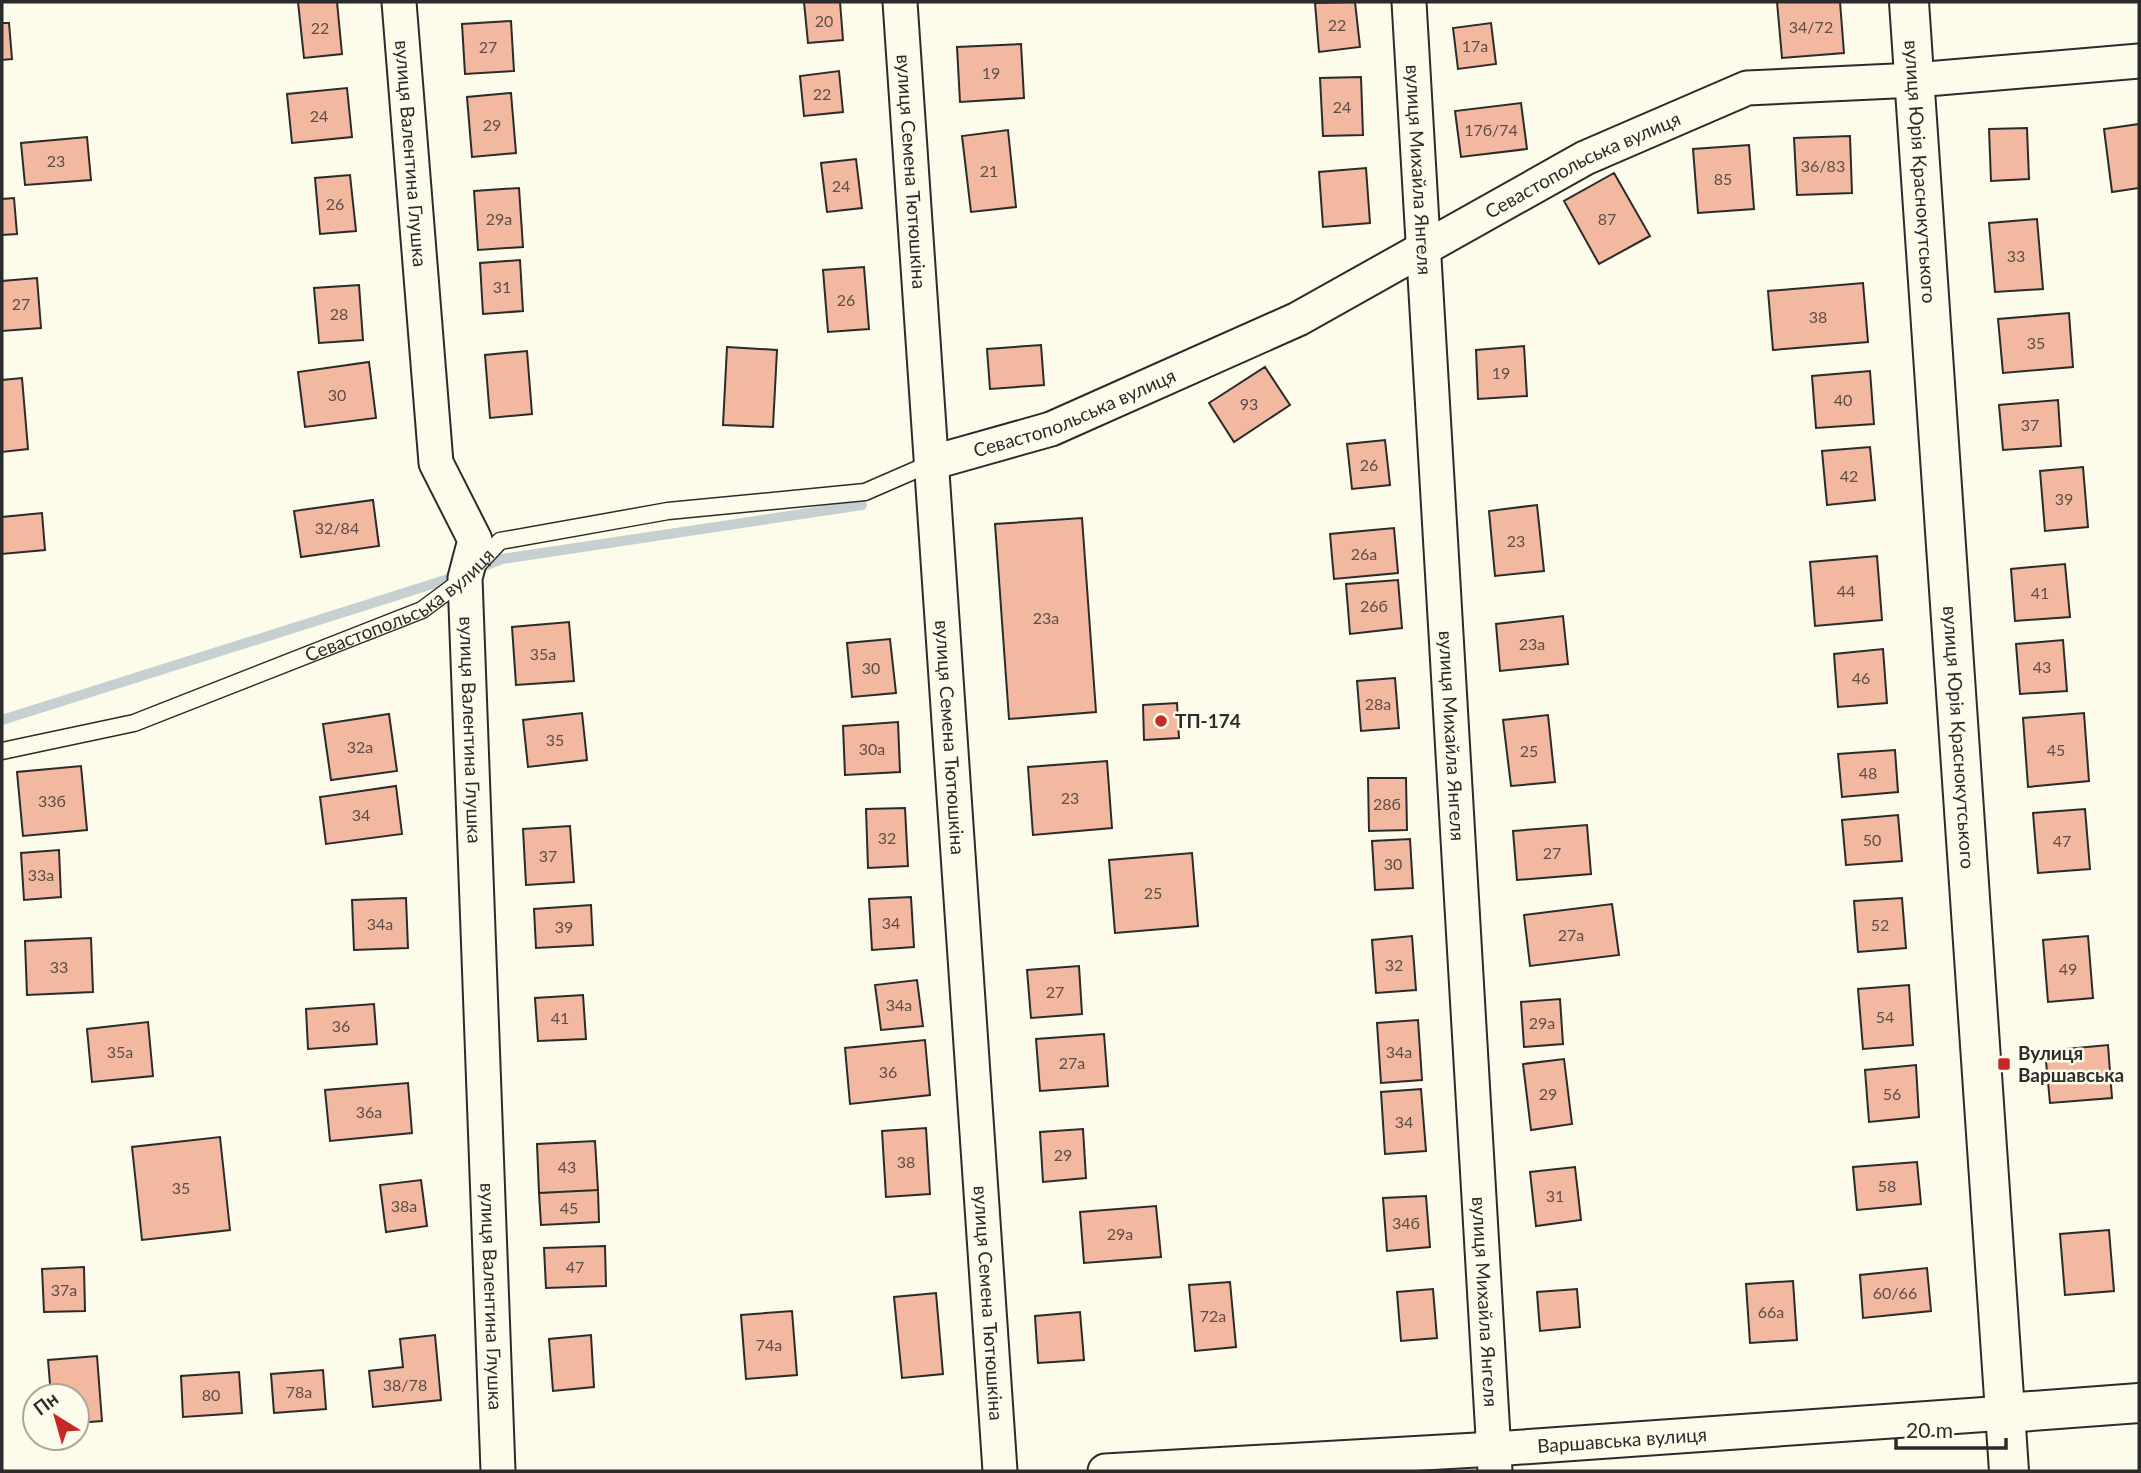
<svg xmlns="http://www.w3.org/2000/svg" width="2141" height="1473" viewBox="0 0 2141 1473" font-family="Lato,sans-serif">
	<rect width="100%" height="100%" fill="#fdfbea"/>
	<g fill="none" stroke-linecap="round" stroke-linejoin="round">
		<path stroke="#c7d0d0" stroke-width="10" d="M479,568l23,-9 360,-54
			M2,720l459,-145"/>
	</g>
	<path fill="#f2b8a0" stroke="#2b2b2b" stroke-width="2" d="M298,2h39l5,52 -38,4z
		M804,2h36l3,38 -35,3z
		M1355,2l5,45 -41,5 -4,-49z
		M1777,2h63l4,51 -62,5z
		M511,21l3,50 -49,3 -3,-50z
		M2,23h7l3,36 -10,1z
		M1491,23l5,41 -38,5 -5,-41z
		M1021,44l3,54 -64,4 -3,-55z
		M839,71l4,41 -39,4 -4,-40z
		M1361,77l2,58 -40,1 -3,-58z
		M347,88l5,49 -60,6 -5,-49z
		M511,93l5,60 -44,4 -5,-60z
		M1521,103l6,46 -66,8 -6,-46z
		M2139,124v64l-27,4 -8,-63z
		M2027,128l2,51 -38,2 -2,-52z
		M1008,130l8,77 -45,5 -9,-76z
		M1850,136l2,57 -55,2 -3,-57z
		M87,137l4,43 -66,5 -4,-42z
		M1749,145l5,64 -56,4 -5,-64z
		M856,159l6,49 -35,4 -6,-49z
		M1366,168l4,55 -47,4 -4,-55z
		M1614,173l36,63 -51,28 -35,-63z
		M350,175l6,56 -36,3 -5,-56z
		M519,188l4,59 -45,3 -4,-59z
		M14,198l3,36 -15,1v-36z
		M2037,219l6,70 -48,3 -6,-69z
		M520,260l3,51 -40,3 -3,-51z
		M864,267l5,62 -41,3 -5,-62z
		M37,278l4,50 -39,3v-50z
		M1863,283l5,59 -95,8 -5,-59z
		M359,285l4,55 -44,3 -5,-55z
		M2069,313l4,54 -70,6 -5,-54z
		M1041,345l3,40 -54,4 -3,-40z
		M1524,346l3,50 -49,3 -2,-49z
		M727,347l50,3 -4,77 -50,-2z
		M527,351l5,63 -42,4 -5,-63z
		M369,362l7,56 -71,9 -7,-55z
		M1265,367l25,38 -56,37 -25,-39z
		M1870,371l4,53 -58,4 -4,-52z
		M22,378l6,71 -26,3v-72z
		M2058,400l3,46 -58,4 -4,-45z
		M1385,440l5,45 -38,4 -5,-45z
		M1870,447l5,53 -48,5 -5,-54z
		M2083,467l5,60 -43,4 -5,-60z
		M373,500l6,46 -78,11 -7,-46z
		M1537,505l7,66 -49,5 -6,-65z
		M42,513l3,37 -43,4v-37z
		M1082,518l14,194 -87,7 -14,-195z
		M1394,528l4,45 -64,6 -4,-45z
		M1877,556l5,64 -67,6 -5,-64z
		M2065,564l5,53 -55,4 -4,-52z
		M1398,580l4,48 -52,6 -4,-50z
		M1563,616l5,48 -68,7 -4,-47z
		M569,622l5,59 -58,4 -4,-58z
		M890,639l6,54 -44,4 -5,-54z
		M2063,640l4,51 -47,3 -4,-50z
		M1883,649l4,54 -49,4 -4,-53z
		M1395,678l4,50 -38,3 -4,-50z
		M1177,703l2,35 -35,2 -1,-35z
		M582,713l5,47 -59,7 -5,-47z
		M2084,713l5,68 -61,6 -5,-69z
		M389,714l8,57 -66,9 -8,-56z
		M1548,715l7,67 -44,4 -8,-66z
		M898,722l2,50 -55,3 -2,-49z
		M1895,750l3,42 -56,5 -4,-43z
		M1107,761l5,67 -79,7 -5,-68z
		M81,766l6,64 -64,6 -6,-64z
		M1368,778h38l1,52 -38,1z
		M396,786l6,48 -76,10 -6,-47z
		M905,808l3,58 -40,2 -2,-59z
		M2085,809l5,60 -52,4 -5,-60z
		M1898,815l4,46 -56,4 -4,-45z
		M1587,825l4,49 -74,6 -4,-49z
		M570,826l4,56 -48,3 -3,-56z
		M1410,839l3,49 -38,2 -3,-49z
		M59,850l2,47 -37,3 -3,-47z
		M1192,853l6,73 -83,7 -6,-73z
		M911,897l3,50 -42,3 -3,-51z
		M406,898l2,50 -54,2 -2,-50z
		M1902,898l4,50 -48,4 -4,-51z
		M1612,904l7,51 -89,11 -6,-51z
		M591,905l2,40 -57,3 -2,-39z
		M1412,936l4,54 -40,3 -4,-53z
		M2088,936l5,62 -45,4 -5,-62z
		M91,938l2,54 -66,3 -2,-54z
		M1079,966l3,48 -51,4 -4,-48z
		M917,980l6,46 -42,4 -6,-45z
		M1909,985l4,60 -50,4 -5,-60z
		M583,995l3,44 -48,2 -3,-43z
		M1560,999l3,45 -39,3 -3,-45z
		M374,1004l3,40 -69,5 -2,-40z
		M1418,1020l4,60 -41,3 -4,-60z
		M148,1022l5,54 -61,6 -5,-53z
		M1104,1034l4,52 -68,5 -4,-52z
		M925,1040l5,55 -80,9 -5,-56z
		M2108,1045l4,53 -62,5 -5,-52z
		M1564,1059l8,65 -41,6 -8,-66z
		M1916,1065l3,52 -50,5 -4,-52z
		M408,1083l4,50 -82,8 -5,-51z
		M1421,1089l5,62 -41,3 -4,-62z
		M926,1128l4,66 -44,3 -4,-66z
		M1083,1129l3,49 -43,4 -3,-50z
		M220,1137l10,93 -88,10 -10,-93z
		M595,1141l3,49 -59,3 -2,-49z
		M1917,1162l4,42 -64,6 -4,-43z
		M1575,1167l6,53 -45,6 -6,-54z
		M421,1180l6,46 -41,6 -6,-47z
		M598,1190l1,32 -58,3 -2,-32z
		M1426,1196l4,51 -43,4 -4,-53z
		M1156,1206l5,51 -77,6 -4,-51z
		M2109,1230l5,61 -49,4 -5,-61z
		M605,1246l1,40 -60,2 -2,-40z
		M84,1267l1,44 -41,1 -2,-43z
		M1927,1268l4,43 -68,7 -3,-43z
		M1793,1281l4,59 -47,3 -4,-59z
		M1230,1282l6,65 -41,4 -6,-66z
		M1433,1289l4,49 -36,3 -4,-49z
		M1577,1289l3,38 -40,4 -3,-39z
		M936,1293l7,81 -41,4 -8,-81z
		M792,1311l5,64 -51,4 -5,-64z
		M1080,1312l4,48 -46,3 -3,-47z
		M435,1335l6,65 -68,7 -4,-36 34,-4 -3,-28z
		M591,1335l3,52 -41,4 -4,-52z
		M97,1356l5,65 -25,2v-27h-26l-3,-36z
		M323,1370l3,39 -52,4 -3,-39z
		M239,1372l3,41 -59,4 -2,-41z"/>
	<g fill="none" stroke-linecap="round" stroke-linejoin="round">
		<g stroke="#2b2b2b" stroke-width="19">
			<g id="lane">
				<path id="s1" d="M2,751l132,-28 288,-113 43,-32 35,-37 168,-30 197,-19 69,-30"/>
			</g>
		</g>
		<g stroke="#2b2b2b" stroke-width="37">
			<g id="street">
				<path id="s2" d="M399,2l37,461 39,77 -10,38 33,893"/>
				<path id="s3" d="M900,2l100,1469"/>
				<path id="s4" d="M1409,2l86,1469"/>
				<path id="s5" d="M934,462l117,-33 247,-110 287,-161 162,-70 168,-8 224,-19"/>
				<path id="s6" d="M1105,1471l389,-22 511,-36"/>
			</g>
		</g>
		<g stroke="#2b2b2b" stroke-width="42">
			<g id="secondary">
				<path id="s7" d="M1909,2l100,1469"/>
				<path d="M2005,1413l134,-10"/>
			</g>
		</g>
		<use href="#lane" stroke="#fdfbea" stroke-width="16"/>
		<use href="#street" stroke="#fdfbea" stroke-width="33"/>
		<use href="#secondary" stroke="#fdfbea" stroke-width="38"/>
	</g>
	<g fill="#c62828" stroke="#fdfbea" stroke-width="2.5">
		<circle cx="1161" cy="721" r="7"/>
		<rect x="1997" y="1057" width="14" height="14" rx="3.5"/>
	</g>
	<g text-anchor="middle" stroke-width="5" stroke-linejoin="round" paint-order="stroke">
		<g font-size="16" fill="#5d4e48">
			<text x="824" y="27">20</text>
			<text x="1337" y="31">22</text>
			<text x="1811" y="33">34/72</text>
			<text x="320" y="34">22</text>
			<text x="1475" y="52">17а</text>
			<text x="488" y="53">27</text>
			<text x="991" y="79">19</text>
			<text x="822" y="100">22</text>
			<text x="1342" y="113">24</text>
			<text x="319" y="122">24</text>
			<text x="492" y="131">29</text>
			<text x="1491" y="136">17б/74</text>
			<text x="56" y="167">23</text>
			<text x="1823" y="172">36/83</text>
			<text x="989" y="177">21</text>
			<text x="1723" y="185">85</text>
			<text x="841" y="192">24</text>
			<text x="335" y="210">26</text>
			<text x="499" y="225">29а</text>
			<text x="1607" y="225">87</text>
			<text x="2016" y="262">33</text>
			<text x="502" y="293">31</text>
			<text x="846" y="306">26</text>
			<text x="21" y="310">27</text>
			<text x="339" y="320">28</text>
			<text x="1818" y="323">38</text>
			<text x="2036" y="349">35</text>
			<text x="1501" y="379">19</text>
			<text x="337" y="401">30</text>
			<text x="1843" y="406">40</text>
			<text x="1249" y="410">93</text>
			<text x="2030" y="431">37</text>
			<text x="1369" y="471">26</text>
			<text x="1849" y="482">42</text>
			<text x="2064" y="505">39</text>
			<text x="337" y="534">32/84</text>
			<text x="1516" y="547">23</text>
			<text x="1364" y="560">26а</text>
			<text x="1846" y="597">44</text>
			<text x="2040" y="599">41</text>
			<text x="1374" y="612">26б</text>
			<text x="1046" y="624">23а</text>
			<text x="1532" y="650">23а</text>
			<text x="543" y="660">35а</text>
			<text x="2042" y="673">43</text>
			<text x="871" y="674">30</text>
			<text x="1861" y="684">46</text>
			<text x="1378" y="710">28а</text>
			<text x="555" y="746">35</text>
			<text x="360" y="753">32а</text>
			<text x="872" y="755">30а</text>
			<text x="2056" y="756">45</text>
			<text x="1529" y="757">25</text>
			<text x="1868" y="779">48</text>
			<text x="1070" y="804">23</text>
			<text x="52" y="807">33б</text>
			<text x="1387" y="810">28б</text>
			<text x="361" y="821">34</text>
			<text x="887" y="844">32</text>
			<text x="1872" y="846">50</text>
			<text x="2062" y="847">47</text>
			<text x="1552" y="859">27</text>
			<text x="548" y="862">37</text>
			<text x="1393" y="870">30</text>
			<text x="41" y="881">33а</text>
			<text x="1153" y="899">25</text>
			<text x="891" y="929">34</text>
			<text x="380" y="930">34а</text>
			<text x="1880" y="931">52</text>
			<text x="564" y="933">39</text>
			<text x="1571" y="941">27а</text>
			<text x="1394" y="971">32</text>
			<text x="59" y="973">33</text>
			<text x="2068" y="975">49</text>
			<text x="1055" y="998">27</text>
			<text x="899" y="1011">34а</text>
			<text x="1885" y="1023">54</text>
			<text x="560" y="1024">41</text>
			<text x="1542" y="1029">29а</text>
			<text x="341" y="1032">36</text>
			<text x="120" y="1058">35а</text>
			<text x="1399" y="1058">34а</text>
			<text x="1072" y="1069">27а</text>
			<text x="888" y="1078">36</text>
			<text x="1548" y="1100">29</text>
			<text x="1892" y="1100">56</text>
			<text x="369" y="1118">36а</text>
			<text x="1404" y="1128">34</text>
			<text x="1063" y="1161">29</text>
			<text x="906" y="1168">38</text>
			<text x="567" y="1173">43</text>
			<text x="1887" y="1192">58</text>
			<text x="181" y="1194">35</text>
			<text x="1555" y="1202">31</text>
			<text x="404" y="1212">38а</text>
			<text x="569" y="1214">45</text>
			<text x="1406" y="1229">34б</text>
			<text x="1120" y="1240">29а</text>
			<text x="575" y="1273">47</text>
			<text x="64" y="1296">37а</text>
			<text x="1895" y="1299">60/66</text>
			<text x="1771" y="1318">66а</text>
			<text x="1213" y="1322">72а</text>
			<text x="769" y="1351">74а</text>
			<text x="405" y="1391">38/78</text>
			<text x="299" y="1398">78а</text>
			<text x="211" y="1401">80</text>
		</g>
		<g font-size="19" fill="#2b2b2b" stroke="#fdfbea">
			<text dy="7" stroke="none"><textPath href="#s2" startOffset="152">вулиця Валентина Глушка</textPath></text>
			<text dy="7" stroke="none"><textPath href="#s5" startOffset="716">Севастопольська вулиця</textPath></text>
			<text dy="7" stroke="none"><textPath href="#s4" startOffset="168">вулиця Михайла Янгеля</textPath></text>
			<text dy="7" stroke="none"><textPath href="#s3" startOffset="170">вулиця Семена Тютюшкіна</textPath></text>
			<text dy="7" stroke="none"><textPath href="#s7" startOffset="170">вулиця Юрія Краснокутського</textPath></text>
			<text dy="7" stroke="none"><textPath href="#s5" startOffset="149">Севастопольська вулиця</textPath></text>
			<text dy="7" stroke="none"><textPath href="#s1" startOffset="427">Севастопольська вулиця</textPath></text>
			<text dy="7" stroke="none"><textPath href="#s2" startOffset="740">вулиця Валентина Глушка</textPath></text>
			<text dy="7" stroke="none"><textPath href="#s3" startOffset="737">вулиця Семена Тютюшкіна</textPath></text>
			<text dy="7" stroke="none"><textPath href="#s7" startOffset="737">вулиця Юрія Краснокутського</textPath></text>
			<text dy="7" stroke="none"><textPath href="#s4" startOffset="735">вулиця Михайла Янгеля</textPath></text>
			<text dy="7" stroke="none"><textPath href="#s2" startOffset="1307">вулиця Валентина Глушка</textPath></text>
			<text dy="7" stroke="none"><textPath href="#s3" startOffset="1304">вулиця Семена Тютюшкіна</textPath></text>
			<text dy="7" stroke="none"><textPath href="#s4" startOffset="1302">вулиця Михайла Янгеля</textPath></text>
			<text dy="7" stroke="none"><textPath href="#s6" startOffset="518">Варшавська вулиця</textPath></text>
		</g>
		<g font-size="19" font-weight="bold" fill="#2b2b2b" stroke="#fdfbea" text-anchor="start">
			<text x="1175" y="728">ТП-174</text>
			<text x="2018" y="1060">Вулиця<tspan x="2018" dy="22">Варшавська</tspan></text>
		</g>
	</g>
	<rect width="2141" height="1473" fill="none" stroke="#2b2b2b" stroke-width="7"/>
	<g transform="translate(56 1417) rotate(323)"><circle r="33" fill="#fdfbea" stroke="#a9a89e" stroke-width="2"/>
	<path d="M0-5L12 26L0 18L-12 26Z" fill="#c62828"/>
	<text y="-10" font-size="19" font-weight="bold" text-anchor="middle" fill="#2b2b2b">Пн</text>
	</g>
	<path d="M1896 1438v10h110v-10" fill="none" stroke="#2b2b2b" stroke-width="3.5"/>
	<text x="1906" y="1438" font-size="21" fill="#2b2b2b" stroke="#fdfbea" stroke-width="5" paint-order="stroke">20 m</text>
</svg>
